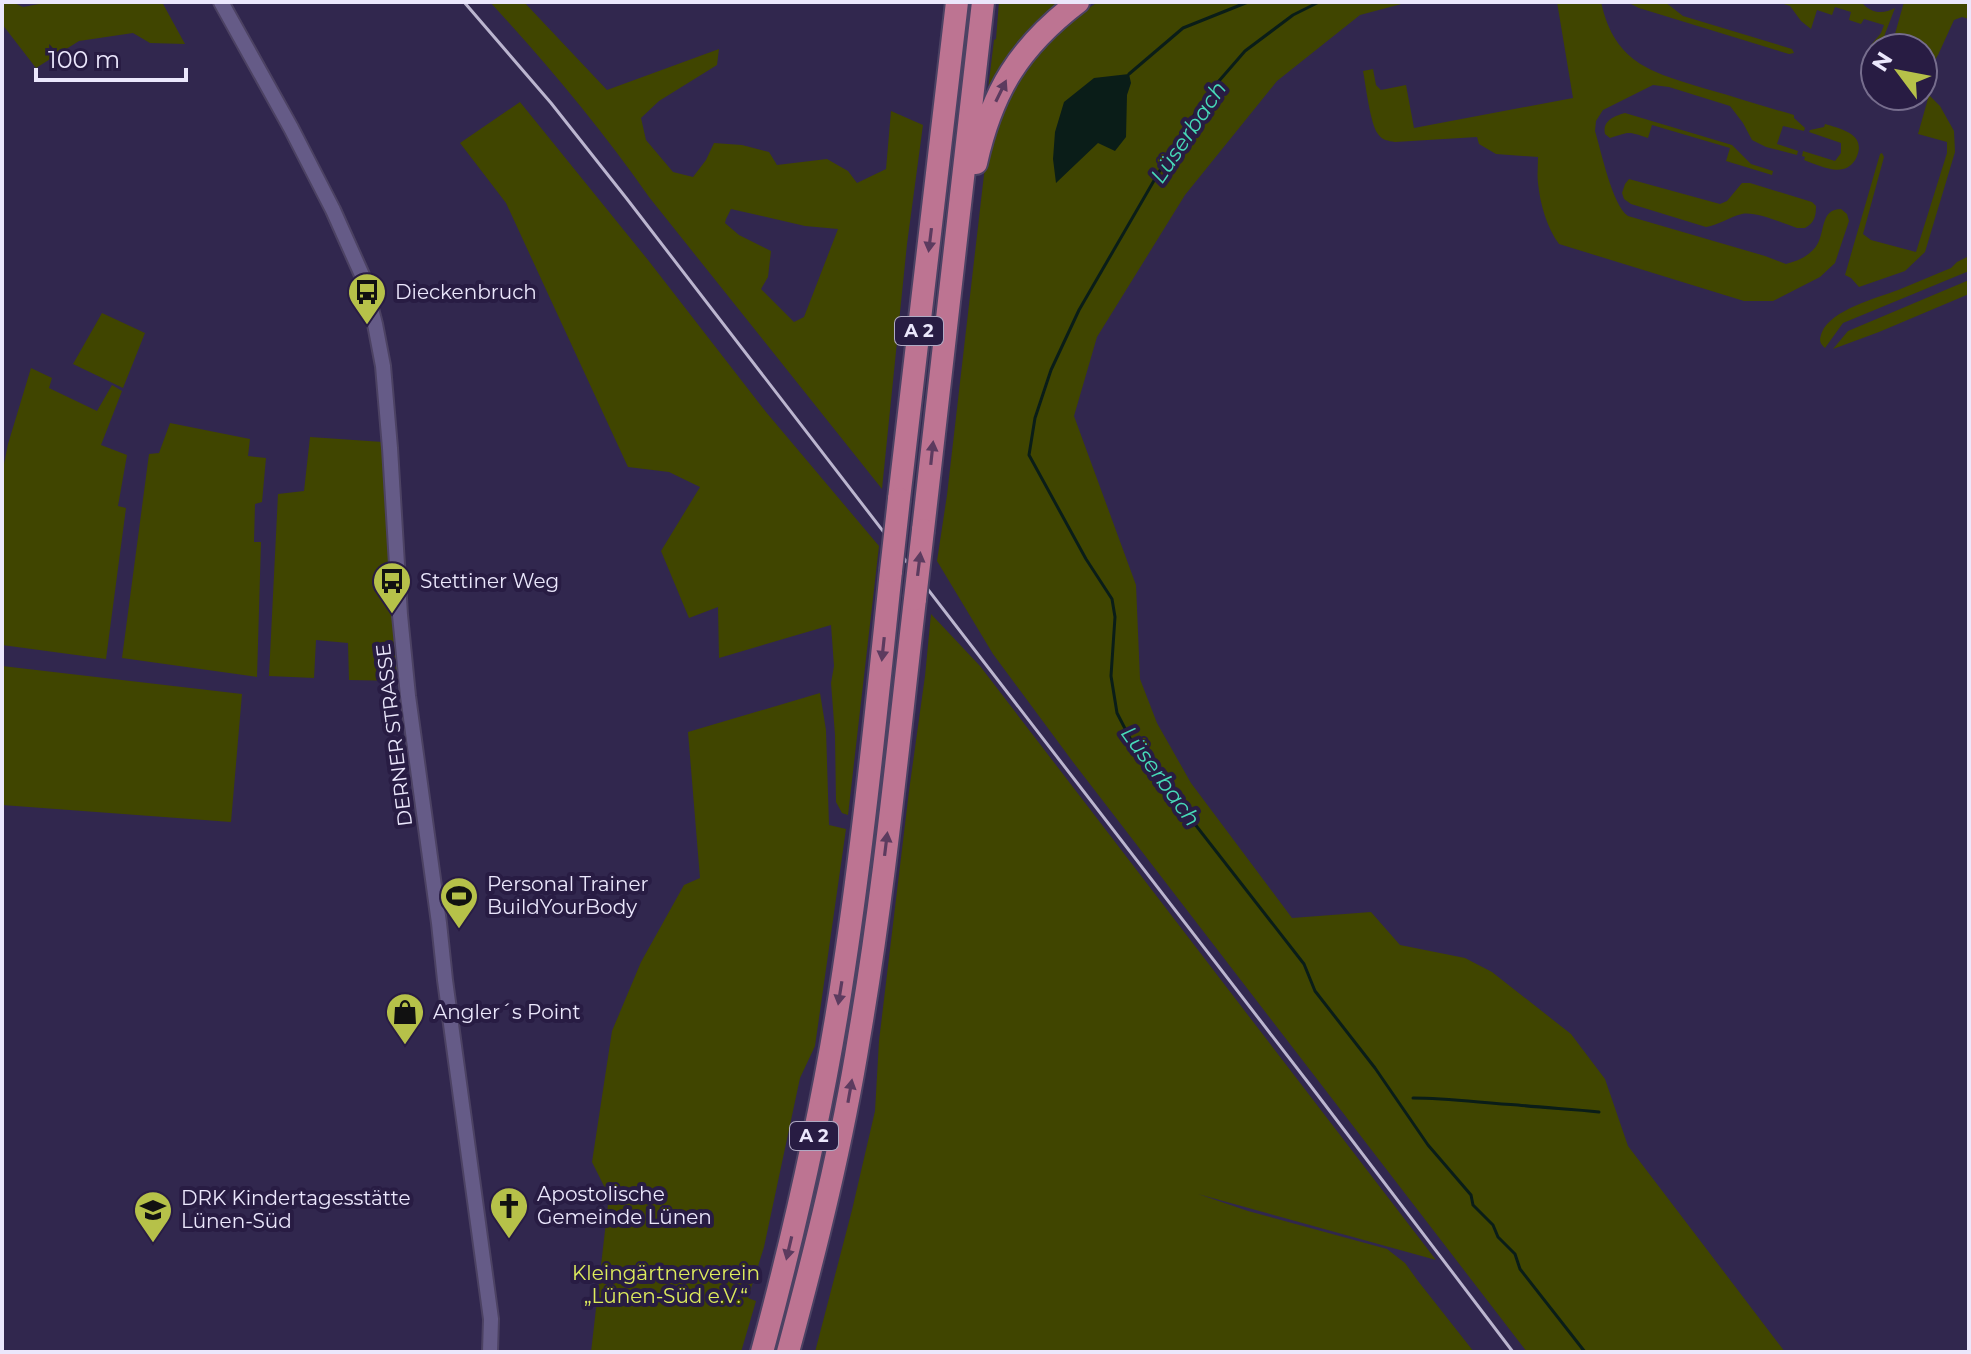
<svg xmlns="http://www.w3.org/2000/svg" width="1971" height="1354" viewBox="0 0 1971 1354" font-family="Montserrat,sans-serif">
	<rect width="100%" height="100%" fill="#31274e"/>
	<path fill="#404500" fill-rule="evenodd" d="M2,2h10l11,5 27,-5h112l23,42 -35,-1 -17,-10 -54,8 -43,27 -34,-44z
		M490,2h34l83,88 112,-41 -2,16 -58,36 -18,17 5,22 27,32 20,5 13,-17 8,-17 28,2 27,7 8,13 50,-6 21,12 9,12 29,-14 5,-58 32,14 -16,119 -25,245 -233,-292c-48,-69 -102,-133 -159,-195zM731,209l74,17 33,3 -34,88 -10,5 -33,-33 7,-12 3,-26 -32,-16 -14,-12 1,-4z
		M999,2h71l-84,104 8,-66 2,-1z
		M1098,2h311l-49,13 -83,66 -92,114 -88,142 -23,79 62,169 4,94 17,44 34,60 101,135 79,-6 29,33 65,13 27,14 79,62 34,45 23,67 157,206h-258l-454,-590 -80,-108 -56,-93 10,-66 38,-329c5,-15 8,-32 14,-48 17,-49 55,-88 99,-116z
		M1557,2h44c14,64 54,71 109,88 28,8 56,17 84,25v3l11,10 -1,3 -21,-5 -6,18 21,7 -1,4 -31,-8 -14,-7 -9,-17 -13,-17 -61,-19 -16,-2 -50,25 -7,11 -1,10c6,19 17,74 33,85l137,40 21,8c12,-3 26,-9 32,-21 7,-13 3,-34 23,-34l6,5 2,7 -14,42 -15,14 -47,24h-29l-185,-57c-12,-16 -19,-40 -21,-61 -1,-8 0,-17 0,-26l-42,-3 -17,-10 -2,-7 -82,5c-7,-1 -13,-2 -17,-8 -8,-11 -12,-48 -15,-63l10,-2 3,16 5,5 25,-5 8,43 159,-30z
		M1627,2h38l18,14 109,33 2,4 -5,1 -150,-46z
		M1777,2h84c10,11 21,13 34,6l-15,39 -9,-2 10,-12 3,-8 -20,-6 -3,5 -12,-4 2,-8 -16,-5 -3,8 -15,-5 -6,19 -10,-8 -11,-15z
		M1904,2h65v17l-7,-2 -8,3 -16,35 -5,8 -10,1v-16h-32z
		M1929,95l11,11 14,25 1,21 -30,100 -20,19 -46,16 -8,-9 -6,-3 35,-121 2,-1 2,4 -21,77 8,6 45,12 31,-99v-11l-29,-8z
		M520,102l128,158 118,152 113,134 -31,269 -6,-2 -6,-11 -1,-67 -4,-52 3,-17 -3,-41 -112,33 -1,-51 -29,11 -28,-67 39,-64 -31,-15 -41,-5 -122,-264 -46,-60z
		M1625,113l107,32 19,19 22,7 -1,4 -46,-14 4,-13 -78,-23 -4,13c-22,-7 -17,-6 -38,0l-5,-4c-3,-13 9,-18 20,-21z
		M1825,124c16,5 41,10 32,32 -2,6 -8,12 -14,13 -12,3 -28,-5 -39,-9l1,-3 -3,-1 1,-5 32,10 6,-8v-10l-32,-11 1,-2 14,-3z
		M1629,179l91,25 7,-3 15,-18h8l62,19 4,4c0,11 -2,17 -11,22h-8c-14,-5 -42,-17 -55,-14 -13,3 -23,11 -36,13l-75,-23 -7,-5 -2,-6 3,-9z
		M1969,256v15l-126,52 -18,25c-6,-5 -6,-8 -3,-16 9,-22 55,-34 76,-42 18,-7 35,-15 53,-22l6,-6z
		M1969,280v14l-90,38 -46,17 15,-18z
		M102,313l43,20 -22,55 -50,-24z
		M31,368l21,10 -3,10 48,23 15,-26 10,6 -21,54 26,10 -9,51 8,2 -20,151 -104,-14v-171l6,-30z
		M170,423l80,16 -2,17 18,2 -4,44 -7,2 -1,38h7l-4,135 -135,-19 27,-204 10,-1z
		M310,437l73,5 18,239 -52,-1 -1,-37 -32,-3 -2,38 -45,-2 9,-182 26,-3z
		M931,614l49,52 456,594 -238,-66 50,17 139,38 18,14 13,18 56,71h-659l37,-142 23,-99 4,-70 30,-250 16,-115z
		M2,666l240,28 -11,128 -229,-17z
		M820,693l6,37 3,95 17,4 -31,217 -15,32 -36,169 -16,51 8,3 -15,51h-150l18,-156 -17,-34 20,-131 29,-69 43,-77 16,-7 -12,-146z"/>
	<path fill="#0a1d18" d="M1129,74l2,9 -4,12 -1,42 -11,14 -17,-8 -42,40 -3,-24 2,-27 9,-30 30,-24z"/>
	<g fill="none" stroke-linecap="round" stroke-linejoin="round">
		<path stroke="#0a1d18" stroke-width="3" d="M1319,2l-26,13 -48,36 -33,38 -31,45 -102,176 -28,60 -16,48 -6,37 57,104 26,40 3,18 -4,59 6,37 17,33 170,218 11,27 60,77 53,77 43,50 2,10 20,20 5,12 17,17 5,15 65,83
			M1129,74l54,-46 65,-26
			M1413,1098c35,0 70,5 105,7 27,3 54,4 81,7"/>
		<g stroke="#4c4263" stroke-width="18">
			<path id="tertiary" d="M221,2l70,126 42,82 29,65 13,49 8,42 7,82 10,167 8,81 31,227 6,57 39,287 7,52 -1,33"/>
		</g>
		<g stroke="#4c4263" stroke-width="26">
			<path id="motorway" d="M976,163c16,-72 43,-116 102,-161
				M899,499l58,-497
				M923,530l60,-528
				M762,1352c34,-126 63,-255 82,-384 20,-132 33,-265 47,-397
				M788,1352c28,-104 54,-208 71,-314 25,-145 39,-293 56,-439"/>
		</g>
		<use href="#tertiary" stroke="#655b87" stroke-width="14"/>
		<use href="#motorway" stroke="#bd7492" stroke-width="22"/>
		<path stroke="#bbb5cf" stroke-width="3" d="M464,2l87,101 76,96 683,886 203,267"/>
		<g stroke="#4c4263" stroke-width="26" stroke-linecap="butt">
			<path id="motorway-bridge" d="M891,571l8,-72
				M915,599l8,-69"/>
		</g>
		<use href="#motorway-bridge" stroke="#bd7492" stroke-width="22"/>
	</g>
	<defs><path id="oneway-solid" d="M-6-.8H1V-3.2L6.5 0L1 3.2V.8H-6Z" transform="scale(2)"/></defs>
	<g fill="#5c3b5f">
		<use href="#oneway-solid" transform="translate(1001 91) rotate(-64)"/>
		<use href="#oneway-solid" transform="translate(930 240) rotate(97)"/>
		<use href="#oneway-solid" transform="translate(932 453) rotate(-84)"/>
		<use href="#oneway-solid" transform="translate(919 564) rotate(-83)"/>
		<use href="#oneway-solid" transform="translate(883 649) rotate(96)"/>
		<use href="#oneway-solid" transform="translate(886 844) rotate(-83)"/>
		<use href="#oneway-solid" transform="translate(840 993) rotate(99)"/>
		<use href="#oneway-solid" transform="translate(850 1091) rotate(-80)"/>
		<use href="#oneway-solid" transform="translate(789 1248) rotate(103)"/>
	</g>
	<defs>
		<g id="bus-pin" transform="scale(2)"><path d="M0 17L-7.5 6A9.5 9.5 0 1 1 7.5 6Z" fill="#b6c149" stroke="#281c43"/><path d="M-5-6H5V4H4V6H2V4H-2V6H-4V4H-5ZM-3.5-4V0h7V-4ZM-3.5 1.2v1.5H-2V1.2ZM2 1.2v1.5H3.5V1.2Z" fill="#111"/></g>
		<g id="stadium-pin" transform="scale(2)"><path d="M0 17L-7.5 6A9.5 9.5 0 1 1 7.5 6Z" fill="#b6c149" stroke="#281c43"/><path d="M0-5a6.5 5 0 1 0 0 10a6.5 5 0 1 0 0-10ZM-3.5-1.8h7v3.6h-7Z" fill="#111"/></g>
		<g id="shop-pin" transform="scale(2)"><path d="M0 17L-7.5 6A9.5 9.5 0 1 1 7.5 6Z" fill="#b6c149" stroke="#281c43"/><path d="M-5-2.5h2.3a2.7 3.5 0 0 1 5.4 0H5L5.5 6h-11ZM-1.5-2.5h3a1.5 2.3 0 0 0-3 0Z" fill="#111"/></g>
		<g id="church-pin" transform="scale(2)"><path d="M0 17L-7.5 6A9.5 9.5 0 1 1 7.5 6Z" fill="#b6c149" stroke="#281c43"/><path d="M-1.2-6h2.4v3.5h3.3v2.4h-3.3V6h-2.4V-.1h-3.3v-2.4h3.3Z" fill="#111"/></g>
		<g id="school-pin" transform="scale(2)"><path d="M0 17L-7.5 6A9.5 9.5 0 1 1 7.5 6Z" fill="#b6c149" stroke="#281c43"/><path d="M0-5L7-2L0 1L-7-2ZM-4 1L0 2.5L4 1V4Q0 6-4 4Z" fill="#111"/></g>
	</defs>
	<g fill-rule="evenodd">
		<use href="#bus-pin" x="367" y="292"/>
		<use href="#bus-pin" x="392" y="581"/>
		<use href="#stadium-pin" x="459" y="896"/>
		<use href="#shop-pin" x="405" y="1012"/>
		<use href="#church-pin" x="509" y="1206"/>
		<use href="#school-pin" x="153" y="1210"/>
	</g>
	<g text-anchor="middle" stroke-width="8" stroke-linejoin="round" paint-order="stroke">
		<g fill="#281c43" stroke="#b0aac4" stroke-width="2">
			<rect x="895" y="317" width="48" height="28" rx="6"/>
			<rect x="790" y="1122" width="48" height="28" rx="6"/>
		</g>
		<g font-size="18" font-weight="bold" fill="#ebe7fc">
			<text x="919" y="337">A 2</text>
			<text x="814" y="1142">A 2</text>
		</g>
		<g font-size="20" fill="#ebe7fc" stroke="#281c43" text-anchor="start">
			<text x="395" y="299">Dieckenbruch</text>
			<text x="420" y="588">Stettiner Weg</text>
			<text x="487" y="891">Personal Trainer<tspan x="487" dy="23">BuildYourBody</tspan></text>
			<text x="433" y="1019">Angler´s Point</text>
			<text x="537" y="1201">Apostolische<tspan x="537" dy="23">Gemeinde Lünen</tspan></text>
			<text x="181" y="1205">DRK Kindertagesstätte<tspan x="181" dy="23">Lünen-Süd</tspan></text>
		</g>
		<g font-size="20" fill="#ebe7fc" stroke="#281c43">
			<text transform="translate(394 735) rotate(-97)" y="7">DERNER STRASSE</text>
		</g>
		<g font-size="20" fill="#deec5c" stroke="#281c43">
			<text x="666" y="1280">Kleingärtnerverein<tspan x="666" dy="23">„Lünen-Süd e.V.“</tspan></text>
		</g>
		<g font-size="22" font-style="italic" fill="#47dab8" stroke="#281c43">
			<text transform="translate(1188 132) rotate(-56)" y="8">Lüserbach</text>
			<text transform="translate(1161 776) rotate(54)" y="8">Lüserbach</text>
		</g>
	</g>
	<rect width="1971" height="1354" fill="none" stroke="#ebe7fc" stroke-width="8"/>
	<g transform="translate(1899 72) rotate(302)"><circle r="38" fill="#281c43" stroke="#766d8d" stroke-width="2"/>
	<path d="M0-6L14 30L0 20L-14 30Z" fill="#b6c149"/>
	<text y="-12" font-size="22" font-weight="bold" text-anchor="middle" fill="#ebe7fc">N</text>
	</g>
	<path d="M36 68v12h150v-12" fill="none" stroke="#ebe7fc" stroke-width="4"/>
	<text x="48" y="68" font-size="24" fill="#ebe7fc" stroke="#281c43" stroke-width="6" paint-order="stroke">100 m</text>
</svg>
